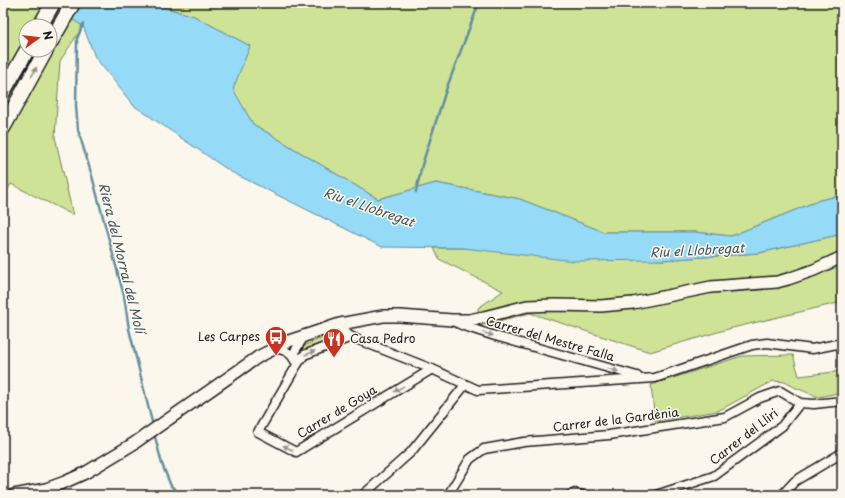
<svg xmlns="http://www.w3.org/2000/svg" width="845" height="498" viewBox="0 0 845 498" font-family="'Playpen Sans',sans-serif">
	<rect width="100%" height="100%" fill="#fbf7ec"/>
	<filter id="ink" filterUnits="userSpaceOnUse"><feTurbulence type="fractalNoise" baseFrequency=".025" numOctaves="2"/><feDisplacementMap in="SourceGraphic" scale="8" xChannelSelector="R" yChannelSelector="G"/><feConvolveMatrix kernelMatrix="1 2 1 2 8 2 1 2 1" color-interpolation-filters="sRGB"/></filter>
	<g filter="url(#ink)">
		<path fill="#cfe397" stroke="#76805a" fill-rule="evenodd" d="M3,3h43l37,23 -23,35 -5,76 18,78 -62,-31 -8,13zM26,26h24v24h-24z
			M149,3h693v192l-22,5 -89,36 -36,-4h-91l-84,-33 -84,-16 -58,16 -125,-75 -21,-35 18,-43 -56,-30z
			M842,234v68l-114,27 -78,23 -120,-39 -51,13 -1,-18 25,-17 -64,-32 -5,-11h29l199,12 97,-7z
			M319,339h13l-26,12h-6l6,-6z
			M793,355l6,21 43,-5v21l-23,5 -23,-9 -11,-6 -12,-1 -55,30 -63,10 -4,-36 91,-29z"/>
		<path fill="#95daf7" stroke="#658e9f" d="M46,3h103l45,13 56,30 -17,43 20,35 125,75 58,-16 84,16 84,33h91l36,4 89,-36 22,-5v39l-83,19 -97,7 -88,1 -111,-13 -81,-1 -151,-75 -98,-67 -38,-48 -12,-31z"/>
		<g fill="none" stroke-linecap="round" stroke-linejoin="round">
			<path stroke="#658e9f" stroke-width="2.5" d="M83,24l-6,15 -1,67 2,24 14,46 32,120 5,33 24,97
				M416,192l6,-27 25,-78 32,-84
				M154,433l8,31 9,22 11,9"/>
			<g stroke="#1c1c1c" stroke-width="11">
				<path id="street" d="M453,321l11,5 31,10 142,40
					M340,324c3,9 8,11 16,15l76,30 46,21 177,-12 97,-33 15,-2 45,6 30,-6
					M319,330l14,6 13,3
					M346,339l-42,16 -7,10 -39,67 38,20 136,-83
					M274,348c9,2 17,3 21,13
					M297,365l-2,-14 10,-16
					M363,495l48,-43 54,-67
					M448,495l22,-36 14,-10 40,-7 85,-7 116,-18 35,-19 20,-7 20,12
					M570,495l5,-2 7,2
					M656,495l58,-19 68,-50 18,-23 14,1 28,-3
					M782,495l13,-14 47,-28"/>
			</g>
			<g stroke="#1c1c1c" stroke-width="14">
				<path id="secondary" d="M14,495l32,-6 19,-7 20,-9 48,-29 125,-87 31,-16 51,-17 43,-8h17l52,4h17l15,-3 43,-11 28,-1 46,1 32,-3 78,-16 66,-5 11,-3 26,-9 28,-13"/>
			</g>
			<g stroke="#1c1c1c" stroke-width="17">
				<path id="highway" d="M40,26l13,-23
					M50,43l23,-40
					M3,92l24,-42
					M3,128l43,-78"/>
			</g>
			<use href="#street" stroke="#fbf7ec" stroke-width="8"/>
			<use href="#secondary" stroke="#fbf7ec" stroke-width="11"/>
			<use href="#highway" stroke="#fbf7ec" stroke-width="14"/>
		</g>
		<defs><path id="oneway-solid" d="M-6-.8H1V-3.2L6.5 0L1 3.2V.8H-6Z"/></defs>
		<g fill="#97948e">
			<use href="#oneway-solid" transform="translate(34 72) rotate(-61)"/>
			<use href="#oneway-solid" transform="translate(488 334) rotate(18)"/>
			<use href="#oneway-solid" transform="translate(310 353) rotate(-22)"/>
			<use href="#oneway-solid" transform="translate(613 370) rotate(16)"/>
			<use href="#oneway-solid" transform="translate(399 389) rotate(149)"/>
			<use href="#oneway-solid" transform="translate(288 448) rotate(-152)"/>
		</g>
	</g>
	<defs>
		<g id="bus-pin" transform="scale(1.15)"><path d="M0 17L-7.5 6A9.5 9.5 0 1 1 7.5 6Z" fill="#c8321e" stroke="#fbf7ec"/><path d="M-5-6H5V4H4V6H2V4H-2V6H-4V4H-5ZM-3.5-4V0h7V-4ZM-3.5 1.2v1.5H-2V1.2ZM2 1.2v1.5H3.5V1.2Z" fill="#fff"/></g>
		<g id="restaurant-pin" transform="scale(1.15)"><path d="M0 17L-7.5 6A9.5 9.5 0 1 1 7.5 6Z" fill="#c8321e" stroke="#fbf7ec"/><path d="M-5-6h1v4h1v-4h1v4h1v-4h1v5L-1.5 .5V6h-2V.5L-5-1ZM5-6V6H3V1.5H1.5Q1.5-4 5-6Z" fill="#fff"/></g>
	</defs>
	<g fill-rule="evenodd">
		<use href="#bus-pin" x="276" y="337"/>
		<use href="#restaurant-pin" x="334" y="339"/>
	</g>
	<g text-anchor="middle" stroke-width="3" stroke-linejoin="round" paint-order="stroke">
		<g font-size="12" fill="#1c1c1c" stroke="#fbf7ec" text-anchor="end">
			<text x="260" y="341">Les Carpes</text>
			<text x="350" y="343" text-anchor="start">Casa Pedro</text>
		</g>
		<g font-size="12" fill="#1c1c1c" stroke="#fbf7ec">
			<text transform="translate(550 339) rotate(16)" y="4">Carrer del Mestre Falla</text>
			<text transform="translate(337 412) rotate(-31)" y="4">Carrer de Goya</text>
			<text transform="translate(616 420) rotate(-7)" y="4">Carrer de la Gardènia</text>
			<text transform="translate(744 437) rotate(-38)" y="4">Carrer del Lliri</text>
		</g>
		<g font-size="13" font-style="italic" fill="#40555e" stroke="#fbf7ec">
			<text transform="translate(369 207) rotate(19)" y="5">Riu el Llobregat</text>
			<text transform="translate(697 250) rotate(-3)" y="5">Riu el Llobregat</text>
			<text transform="translate(122 258) rotate(76)" y="5">Riera del Morral del Molí</text>
		</g>
	</g>
	<rect width="845" height="498" fill="none" stroke="#fbf7ec" stroke-width="16"/>
	<rect x="8" y="8" width="829" height="482" fill="none" stroke="#1c1c1c" stroke-width="1.5" filter="url(#ink)"/>
	<g transform="translate(38 38) rotate(75)"><circle r="19" fill="#fbf7ec" stroke="#a29f99"/>
	<path d="M0-3L7 15L0 10L-7 15Z" fill="#c8321e"/>
	<text y="-6" font-size="11" font-weight="bold" text-anchor="middle" fill="#1c1c1c">N</text>
	</g>
</svg>
